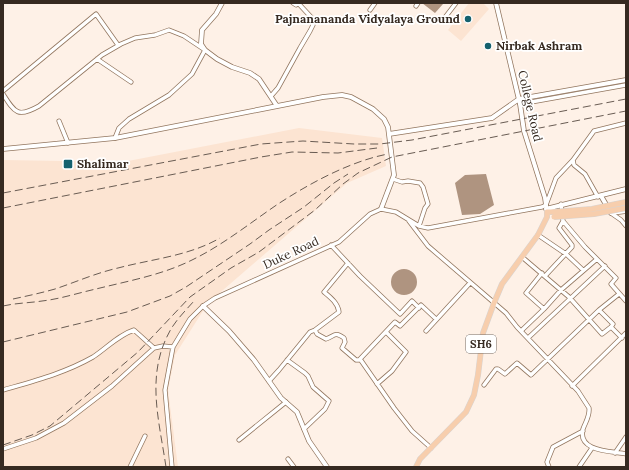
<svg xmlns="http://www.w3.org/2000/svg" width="629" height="470" viewBox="0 0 629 470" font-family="Lora,serif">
	<rect width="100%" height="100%" fill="#fef1e7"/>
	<path fill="#fce4d2" d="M469,3h14l6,6 -28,32 -13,-11z
		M299,128l83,10 4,28 -39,17 -139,120 -33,52 -7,35 10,77h-175v-307l120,2z"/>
	<path fill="#af9480" d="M422,3h20l1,1 -8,9z
		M486,174l8,31 -14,9 -18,1 -7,-32 10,-8z
		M391 282a13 13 0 1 1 26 0a13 13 0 1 1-26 0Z"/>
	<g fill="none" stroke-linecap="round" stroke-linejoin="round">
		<g stroke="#92765f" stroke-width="5">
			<path id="minor" d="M293,3l3,2 2,-1
				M416,6l2,-3
				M370,10l5,-7
				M443,20l13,-17
				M97,59l34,23
				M3,91l93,-77 22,31
				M3,94c12,19 15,24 36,12l63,-51 19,-11 14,-6 20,-3 14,-5 15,6 21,14 -13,24 -23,21 -40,24 -10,9 -4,10
				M271,96l7,-8 22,-40 10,-17 3,-6 -2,-8 -13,-14
				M520,104l106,-19
				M59,121l9,22
				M393,179l9,3 6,-1 12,2 3,4 5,17 -3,4 -6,18
				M598,197l-13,-23 -11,-9 -1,-5 21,-29 32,-8
				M561,204l2,17 22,26 31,31 -5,6 15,17
				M611,213l10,7 5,6
				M409,221l19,25 78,67 11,14 61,64 11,17c1,8 -3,13 -6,21 -6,23 29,22 43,25
				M538,235l28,19 17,16
				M331,245l29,31 40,38 12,-13 7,7
				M522,257l47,40 33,37 9,-7 11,11
				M542,273l-16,20 18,16
				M545,276l27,-29v-2l-13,-17 4,-7
				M599,310l20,-16
				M315,330l2,4 9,5c9,-3 8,-8 18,-1l1,4 -3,6 14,12h5
				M426,331l44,-48
				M521,331l23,-22 17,-19 36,-31
				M528,338l77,-72
				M287,360l18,13 3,3 5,11 16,14 -4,8 -21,20
				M269,381l10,-11 31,-38 5,-2 24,-18c-1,-9 -9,-15 -15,-20l24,-29
				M377,384l15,-13 14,-19 -20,-20
				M484,385l12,-16h2l7,5 12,-11 14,12 68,-65 14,14 -2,3
				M572,386l54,-53
				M3,390c31,-9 62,-17 90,-33 14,-9 25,-22 41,-27l20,18
				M239,440l47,-38
				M431,448l-19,-17 -18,-23 -34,-49 35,-37 5,4 21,-21 15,14
				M3,449l33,-11 28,-15 48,-37 42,-38 9,-2 10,1
				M615,453l11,-16
				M288,459l6,8
				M130,467l15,-31
				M172,467l-7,-77 8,-43 17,-28 13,-13 12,-8 124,-56 31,-28 11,-5 15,3 23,14 9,2 114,-21 4,-2 10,-27 17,-18
				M549,467l-2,-5 6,-15 30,-16
				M579,467l13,-19"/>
		</g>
		<g stroke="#92765f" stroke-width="5.5">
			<path id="tertiary" d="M222,3l-6,11 -14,16 -1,14 4,6 12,9 15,8 18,6 9,6 18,27
				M496,3l24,101 4,27 21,67 2,14
				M389,134l103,-16 27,-19 107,-19
				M3,149l112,-11 208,-41 19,-2 9,2 22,12 11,10 4,8 6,48 -13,34
				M601,196l10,17 15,-2
				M546,209l80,-20
				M203,306l26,25 25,29 27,38 16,14 12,29 18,26"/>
		</g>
		<g stroke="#d7d4d3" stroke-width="6">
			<path id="primary" d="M416,467l4,-8 46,-47 8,-17 4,-20 5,-42 11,-30 8,-19 36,-49 9,-18v-5h7"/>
		</g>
		<use href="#minor" stroke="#fff" stroke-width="3.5"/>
		<use href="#tertiary" stroke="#fff" stroke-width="4"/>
		<use href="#primary" stroke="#f7cead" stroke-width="5"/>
		<path stroke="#695c53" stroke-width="1" stroke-dasharray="8 4" stroke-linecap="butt" d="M3,193l258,-49 42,-3 51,3h26l32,-4 214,-41
			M3,208l258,-51 31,-5 46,1 39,-5
			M13,299c14,-3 28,-6 42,-10 21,-7 41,-16 63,-21 34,-9 71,-12 102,-30
			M3,306c13,-3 26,-3 39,-5 18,-2 36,-8 54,-12 32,-8 66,-14 96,-29 31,-15 58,-37 86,-56 32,-21 73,-43 110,-50
			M3,342l124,-30 43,-16 16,-9 64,-43 19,-14 35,-23 30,-24 14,-9
			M3,445l29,-10 18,-9 88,-74 52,-55 41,-29 28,-16 56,-42 28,-26 15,-11 34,-16 234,-46
			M166,467c-7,-48 -21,-93 5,-138 6,-10 15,-19 23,-28"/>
		<g stroke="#d7d4d3" stroke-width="6" stroke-linecap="butt">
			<path id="primary-bridge" d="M554,212l38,-3 34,-7
				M554,217l40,-3 32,-6"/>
		</g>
		<use href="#primary-bridge" stroke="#f7cead" stroke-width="5"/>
	</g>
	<g fill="#15616e" stroke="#fff" stroke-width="1.5">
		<circle cx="468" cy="19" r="4"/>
		<circle cx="488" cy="46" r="4"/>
		<rect x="63" y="159" width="10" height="10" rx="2"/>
	</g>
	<g text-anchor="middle" stroke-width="3.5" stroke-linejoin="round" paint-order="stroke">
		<rect fill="#fff" stroke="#726a64" stroke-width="1" x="466" y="335" width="30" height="18" rx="3"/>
		<g font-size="11" font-weight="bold" fill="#362a21">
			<text x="481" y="348">SH6</text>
		</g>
		<g font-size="12" font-weight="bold" fill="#362a21" stroke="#fff" text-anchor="start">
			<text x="460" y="23" text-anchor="end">Pajnanananda Vidyalaya Ground</text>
			<text x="496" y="50">Nirbak Ashram</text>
			<text x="77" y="168">Shalimar</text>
		</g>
		<g font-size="12" fill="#362a21" stroke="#fff">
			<text transform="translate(530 106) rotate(77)" y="4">College Road</text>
			<text transform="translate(291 253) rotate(-25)" y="4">Duke Road</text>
		</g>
	</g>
	<rect width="629" height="470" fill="none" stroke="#362a21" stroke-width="8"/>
</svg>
